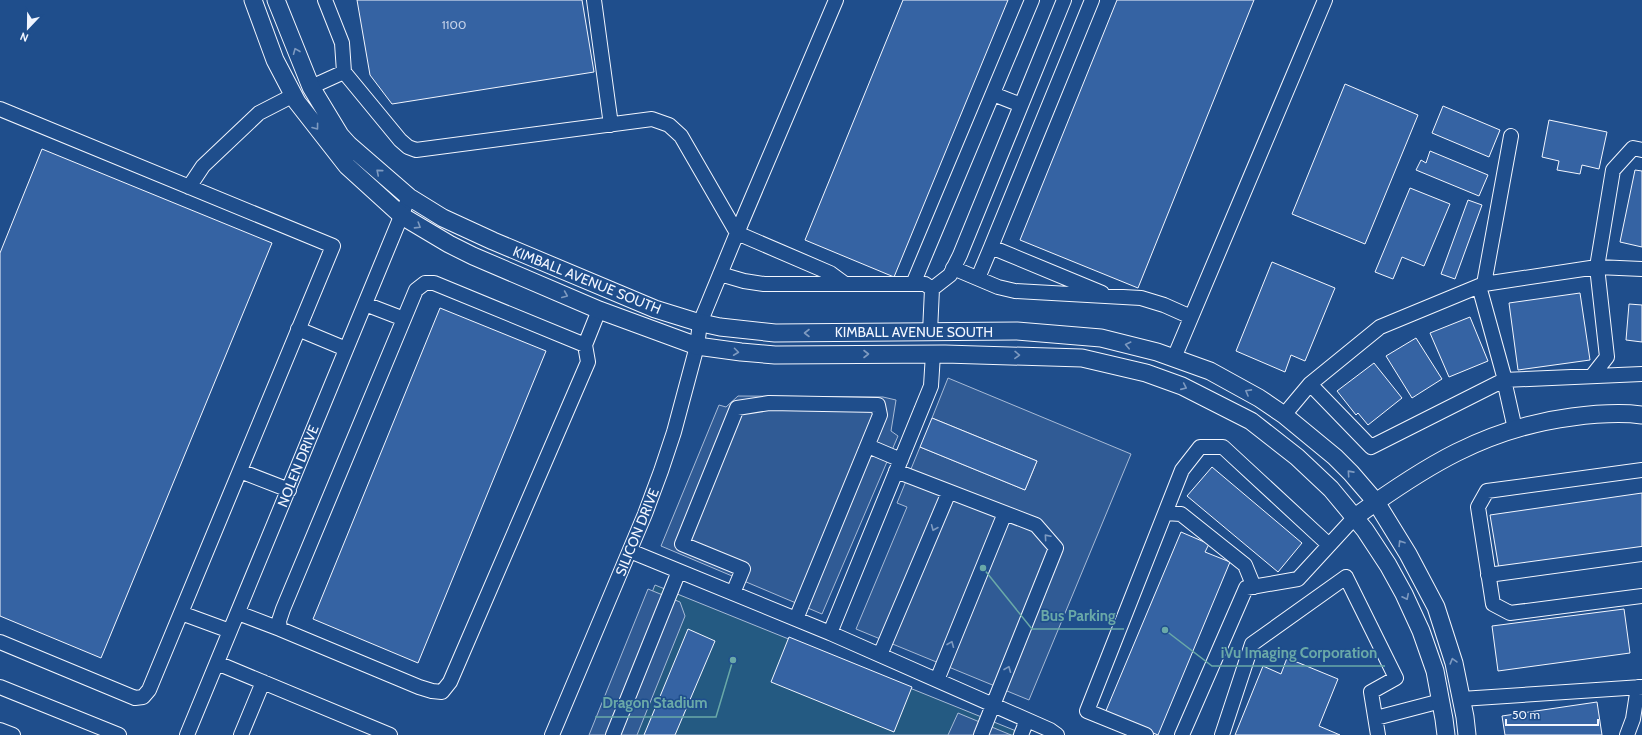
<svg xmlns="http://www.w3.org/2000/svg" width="1642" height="735" viewBox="0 0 1642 735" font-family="Cabin,sans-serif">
	<rect width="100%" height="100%" fill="#1f4e8c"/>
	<path fill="#245a82" stroke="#a8bbd7" d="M655,585l371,150h-432z"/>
	<path fill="#305b95" stroke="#a8bbd7" d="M948,378l183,76 -102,246 -173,-71 51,-122 -10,-4 23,-56 105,43 12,-29 -105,-43z
		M738,396l145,1 13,3 -5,31 7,5 -76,178 -161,-68 58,-141 7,2z
		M648,589l32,13 5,14 -48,119h-48z
		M958,713l53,22h-63z"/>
	<path fill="#3563a3" stroke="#f2f6ff" d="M357,0h225l12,72 -202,32 -22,-29z
		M903,0h105l-114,277 -89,-37z
		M1117,0h137l-116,288 -118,-48z
		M1345,84l73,31 -53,129 -73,-30z
		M1443,106l57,24 -11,27 -57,-24z
		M1549,120l58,12 -8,37 -17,-4 -2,9 -23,-4 2,-9 -17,-4z
		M42,149l230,94 -171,415 -101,-42v-363z
		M1430,151l58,24 -9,21 -63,-26 5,-10 5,3z
		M1635,170l7,1v76l-22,-5z
		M1410,188l40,16 -26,62 -22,-9 -9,22 -18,-7z
		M1468,200l14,5 -27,74 -14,-5z
		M1272,262l63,26 -30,73 -14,-6 -6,17 -49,-21z
		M1580,293l10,67 -72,10 -9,-67z
		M1629,304l13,1v37l-16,-2z
		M440,308l106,43 -128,312 -105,-44z
		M1470,317l18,44 -39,16 -19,-44z
		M1416,338l26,41 -30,19 -26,-42z
		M1374,363l28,35 -34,27 -10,-12 -2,2 -19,-24z
		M932,418l105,43 -12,29 -105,-43z
		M1212,467l90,76 -24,29 -91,-76z
		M1642,493v55l-143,21 -9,-54z
		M1181,532l28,12 -4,8 25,10 -72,173 -53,-22z
		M1624,609l6,44 -132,18 -6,-45z
		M688,629l27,12 -40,94h-31z
		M789,637l123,50 -18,45 -123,-50z
		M1287,658l51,21 -19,47 21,9h-105l28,-69 18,8z
		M1597,702l5,33h-97l-3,-19z"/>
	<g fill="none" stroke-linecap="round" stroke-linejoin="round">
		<g stroke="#f2f6ff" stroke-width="16">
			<path id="minor" d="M325,0l17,43 2,29
				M594,0l17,125
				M836,0l-99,233 93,40 15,11
				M311,87l33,-15 56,68 8,7 8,3 236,-31 17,6 12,11 56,97 -37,90 -3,23 -23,86 -13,39 -16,43 -93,221
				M993,94l28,11
				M0,109l333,137 -184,444 -6,7 -8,1 -135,-56
				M189,187l14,-21 56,-53 35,-18
				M991,247l101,-247
				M953,268l45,19 17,4 126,7 23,7 27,12
				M720,274l24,7 20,3h161l7,5 -2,43
				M978,278l13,-31 111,46
				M913,284l119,-284
				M1484,284l113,-17 16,-97 20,-22 9,2
				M1479,286l26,94
				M932,289l18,-14 10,-20 104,-255
				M365,304l39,15
				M298,329l48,20
				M585,345l3,17 -138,320 -8,10 -10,-1 -13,-4 -139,-58 -1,-8 4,-12 133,-319 9,-7h9l151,62 14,-35
				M1174,358l151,-358
				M1592,376l15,-19 -10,-90 45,2
				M1310,384l61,63 133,-67
				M1284,415l26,-31 70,-57 104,-43 27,-148
				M1515,429l-11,-49 138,-6
				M868,446l33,14
				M1642,470l-155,21 -9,16 15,97 17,9 132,-17
				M240,471l49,19
				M896,471l140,54 20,23 -75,187
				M1165,513l16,1 64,51 9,22
				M630,551l200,82 101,-247 2,-32
				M1488,575l154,-21
				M733,593l10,-24 -61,-25 55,-136 32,-5 109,2 2,10 -84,204
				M181,613l49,18
				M238,613l42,16
				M830,633l220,97 7,5
				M880,655l69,-163
				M217,663l173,72
				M937,680l68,-167
				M0,687l119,48
				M1461,699l181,-12
				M1376,718l65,-17
				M0,730l13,5
				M187,735l222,-538
				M241,735l22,-53
				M613,735l66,-164
				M1021,735l6,-15
				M1146,735l-59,-24 95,-241 18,-23h23l106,98
				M1182,735l64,-147 52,-9 57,-62
				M1222,735l30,-91 94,-67 50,101 -25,14 7,43
				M1627,735l6,-16 5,-32"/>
		</g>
		<g stroke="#f2f6ff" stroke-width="19">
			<path id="major" d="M253,0l22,60 22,42 50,64 55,50 47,28 24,12 126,54 98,36 44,6 34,3 170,-1 137,4 64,15 36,13 69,35 46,36 34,32 34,41 23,35 16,29 17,37 14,40 9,48 2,16
				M276,0l35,87 29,48 9,10 60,52 34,21 50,23 162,68 42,13 23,5 55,6 242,-2 84,7 56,14 53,19 49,27 25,17 51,42 16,16 25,29 32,52 28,53 18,56 11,54 2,18
				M1355,517c69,-50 130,-89 217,-100 23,-3 47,-5 70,-2"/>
		</g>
		<use href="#minor" stroke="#1f4e8c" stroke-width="14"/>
		<use href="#major" stroke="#1f4e8c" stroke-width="17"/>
	</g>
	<defs><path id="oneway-chevron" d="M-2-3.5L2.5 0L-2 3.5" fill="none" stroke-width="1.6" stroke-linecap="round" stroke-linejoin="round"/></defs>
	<g stroke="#7e9ac0">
		<use href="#oneway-chevron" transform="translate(296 51) rotate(-112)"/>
		<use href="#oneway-chevron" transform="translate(316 127) rotate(53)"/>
		<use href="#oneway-chevron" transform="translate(379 172) rotate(-140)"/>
		<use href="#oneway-chevron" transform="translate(418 226) rotate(32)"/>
		<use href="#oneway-chevron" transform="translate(565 295) rotate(23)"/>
		<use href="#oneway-chevron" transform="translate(807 333) rotate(180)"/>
		<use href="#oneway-chevron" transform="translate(1128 345) rotate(-167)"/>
		<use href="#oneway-chevron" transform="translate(736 352) rotate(7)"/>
		<use href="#oneway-chevron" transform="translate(866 354)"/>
		<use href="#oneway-chevron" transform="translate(1017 355) rotate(1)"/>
		<use href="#oneway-chevron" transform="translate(1184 387) rotate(24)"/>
		<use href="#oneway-chevron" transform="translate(1248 392) rotate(-151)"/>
		<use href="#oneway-chevron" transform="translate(1350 473) rotate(-132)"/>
		<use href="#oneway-chevron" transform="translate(934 528) rotate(113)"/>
		<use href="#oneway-chevron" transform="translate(1047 537) rotate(-131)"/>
		<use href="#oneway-chevron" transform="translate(1401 543) rotate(-122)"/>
		<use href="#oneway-chevron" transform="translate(1406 597) rotate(64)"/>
		<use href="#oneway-chevron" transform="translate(951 644) rotate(-68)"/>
		<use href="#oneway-chevron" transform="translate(1453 661) rotate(-106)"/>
		<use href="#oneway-chevron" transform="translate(1008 669) rotate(-68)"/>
	</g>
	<g text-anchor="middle" stroke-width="3" stroke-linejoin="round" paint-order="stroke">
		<g font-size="12" fill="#c3d1e8">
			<text x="454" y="29">1100</text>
		</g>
		<g font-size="14" fill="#f2f6ff" stroke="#1f4e8c">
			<text transform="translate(587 280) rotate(22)" y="5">KIMBALL AVENUE SOUTH</text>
			<text x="914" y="337">KIMBALL AVENUE SOUTH</text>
			<text transform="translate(298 466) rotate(-68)" y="5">NOLEN DRIVE</text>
			<text transform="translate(637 532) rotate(-68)" y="5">SILICON DRIVE</text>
		</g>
	</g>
	<path fill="none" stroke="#6aa9a8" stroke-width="1.5" d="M983 568L1032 629H1124M1165 630L1212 666H1385M733 660L716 717H595"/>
	<g fill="#6aa9a8" stroke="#1f4e8c" stroke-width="1.5">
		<circle cx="983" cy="568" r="4"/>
		<circle cx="1165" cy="630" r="4"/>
		<circle cx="733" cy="660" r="4"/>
	</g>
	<g font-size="15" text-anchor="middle" font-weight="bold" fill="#6aa9a8" stroke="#1f4e8c" stroke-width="3" stroke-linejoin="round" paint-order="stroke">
		<text x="1078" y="621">Bus Parking</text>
		<text x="1299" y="658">iVu Imaging Corporation</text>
		<text x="655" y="708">Dragon Stadium</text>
	</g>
	<g transform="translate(28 28) rotate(202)" stroke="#1f4e8c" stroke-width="3" paint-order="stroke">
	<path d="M0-3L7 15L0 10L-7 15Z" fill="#f2f6ff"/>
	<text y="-6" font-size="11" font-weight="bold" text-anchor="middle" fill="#f2f6ff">N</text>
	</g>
	<path d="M1506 719v6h92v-6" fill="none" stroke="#f2f6ff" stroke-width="2"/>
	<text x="1512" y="719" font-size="12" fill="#f2f6ff" stroke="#1f4e8c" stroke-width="3" paint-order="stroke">50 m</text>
</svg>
